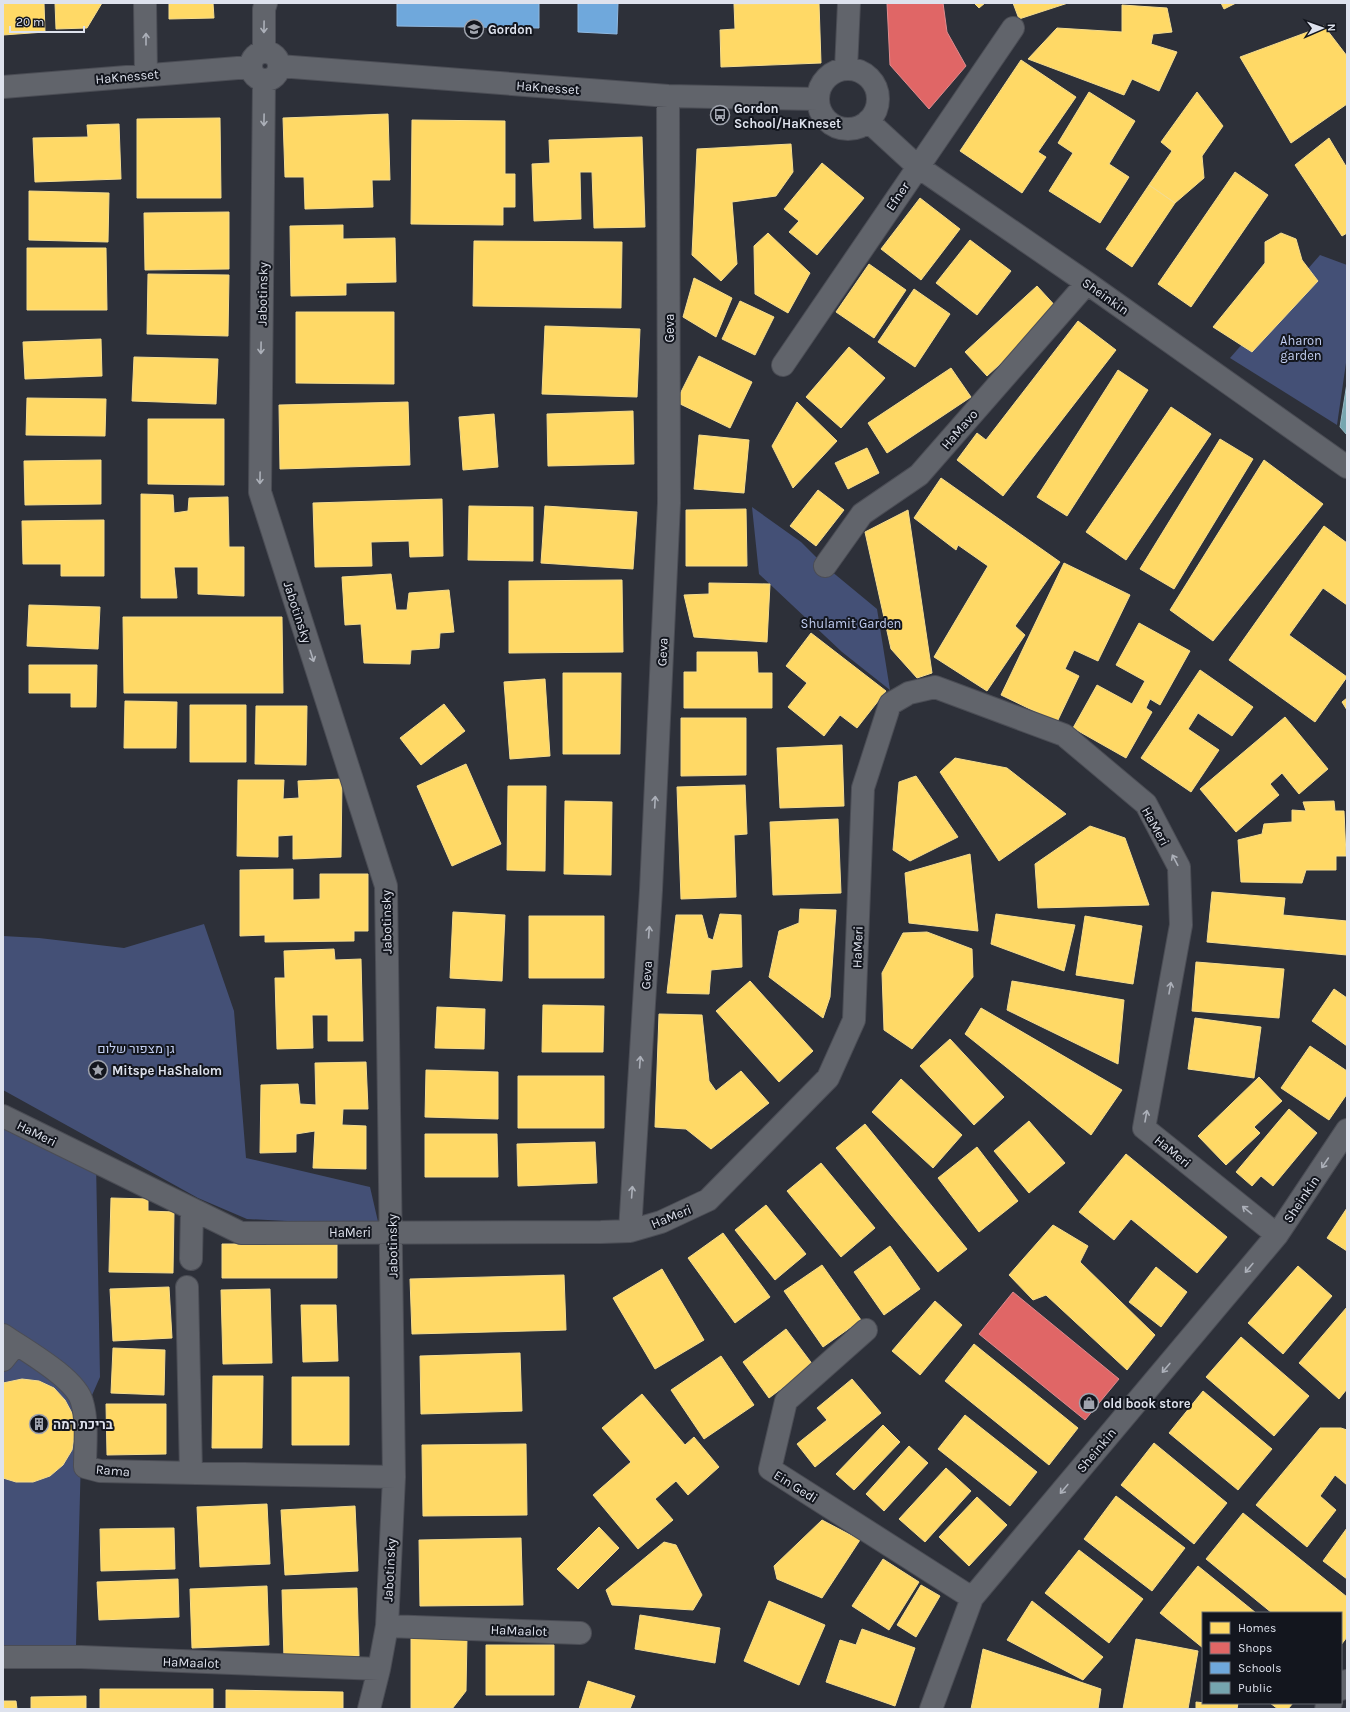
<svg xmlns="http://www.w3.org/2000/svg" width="1350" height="1712" viewBox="0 0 1350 1712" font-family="Karla,Heebo,sans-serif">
	<rect width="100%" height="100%" fill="#2d3039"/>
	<path fill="#445076" d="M1320,255l27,10v91l-10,69 -107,-67z
		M752,507l49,35 24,24 52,43 13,81 -48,-38 -83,-78z
		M204,924l30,87 12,147 124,29 9,39 -132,-7 -49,-21 -195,-108v-154l36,2 85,10z
		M3,1116l93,46 4,215 -18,41 -6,228 -73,2z"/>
	<path fill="#ffd966" stroke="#f5dc8e" d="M3,3h41l1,29 -42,3z
		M55,3h47l-15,25 -31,1z
		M169,3h44l1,15 -45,1z
		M819,3l2,60 -100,4 -1,-37 15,-1 -1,-25z
		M974,3h11l-6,5z
		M1013,3h55l-49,16z
		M1221,3h15l-12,6z
		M1122,5l45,3 5,24 -19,2 -2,10 26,8 -18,39 -27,-12 -8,16 -96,-36 29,-31 65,4z
		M1324,26l23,30v48l-56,39 -51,-86z
		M1021,60l55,37 -38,55 8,5 -24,36 -62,-42z
		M1089,92l46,29 -26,43 20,13 -29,46 -51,-32 24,-38 -15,-10z
		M1197,92l26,34 -21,30 2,22 -29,25 -26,-18 23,-34 -11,-9z
		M388,114l2,66h-18l1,27 -68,2 -1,-32h-19l-2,-59z
		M220,118l1,80h-84v-79z
		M412,120l93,1v53h10v33h-12v18l-92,-1z
		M119,124l2,55 -86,3 -2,-44 55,-1 -1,-12z
		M642,137l3,90 -51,1 -2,-56h-12l1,47 -47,2 -2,-57 18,-1 -1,-23z
		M1329,138l18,30v65l-5,3 -47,-71z
		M791,144l2,28 -17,24 -44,6 5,62 -16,17 -29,-26 5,-106z
		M822,163l42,35 -47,57 -28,-23 10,-11 -15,-12z
		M1235,172l33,23 -77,112 -33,-23z
		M1149,185l26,18 -43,64 -26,-18z
		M29,191l80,2 -1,49 -79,-2z
		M920,198l40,31 -39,51 -40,-31z
		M229,212v57l-84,1 -1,-57z
		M343,225v14l52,-1 1,44 -50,1v12l-55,1 -1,-70z
		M768,233l42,40 -22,40 -33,-19 -1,-48z
		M1281,233l15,6 6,21 16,21 -66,71 -39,-25 52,-64v-21z
		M970,240l41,31 -34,44 -41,-32z
		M474,241l148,1 -1,66 -148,-2z
		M27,248h79l1,62h-80z
		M869,264l37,26 -32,48 -38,-26z
		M148,274l81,1 -1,61 -81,-2z
		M694,278l38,20 -16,39 -33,-20z
		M1037,286l22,24 -72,66 -22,-24z
		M914,289l36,25 -35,53 -37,-25z
		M740,301l34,16 -19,38 -33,-16z
		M296,312h98v72l-98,-1z
		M1078,321l38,29 -113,146 -46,-36 20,-27 9,7z
		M545,326l95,3 -3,68 -95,-3z
		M101,339l1,37 -77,3 -2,-37z
		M849,347l36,31 -44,50 -35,-31z
		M699,356l53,26 -22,46 -54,-26z
		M134,357l84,2 -2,45 -84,-3z
		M951,368l20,29 -84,56 -19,-30z
		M1118,370l30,20 -81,126 -30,-19z
		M27,398l79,1 -1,37 -79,-1z
		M408,402l2,63 -130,4 -1,-64z
		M797,402l40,39 -44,47 -21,-42z
		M1171,407l40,27 -85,126 -40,-28z
		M633,411l1,53 -86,2 -1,-52z
		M494,414l4,53 -35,3 -4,-53z
		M148,419h76v66l-76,-1z
		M699,435l50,5 -5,53 -50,-4z
		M1220,439l33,20 -79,130 -34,-20z
		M867,448l12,25 -31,16 -13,-26z
		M101,460v44l-76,1 -1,-44z
		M1264,460l59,44 -110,137 -43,-31z
		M941,478l119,84 -45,64 10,9 -38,56 -53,-34 54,-91 -30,-21 -2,5 -42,-32z
		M818,490l26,20 -28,36 -26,-20z
		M141,494l32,1 1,18 14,-2 1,-13 39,-1 1,50h15v49l-46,-2v-27h-24l3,31h-36z
		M442,499l1,57 -33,1 -1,-16 -38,1 1,24 -57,1 -2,-64z
		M469,506l64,1v54l-65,-1z
		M545,506l92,6 -4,57 -92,-6z
		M746,509l1,57h-61v-56z
		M908,510l24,163 -15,5 -26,-29 -26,-117z
		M104,520v56h-43v-12h-38l-1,-43z
		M1324,526l23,17v62l-24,-17 -34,47 58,42 -32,45 -86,-62z
		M1064,563l66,32 -32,66 -24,-11 -9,19 14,7 -22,46 -56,-27z
		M391,574l5,36h11l2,-17 40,-3 5,42 -14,1 -1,15 -28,2 -1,14 -46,-1 -3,-39 -16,1 -3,-48z
		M622,580l1,72 -114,1v-72z
		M709,583l61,1 -3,58 -73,-5 -10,-42 25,-1z
		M29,605l71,2 -2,42 -71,-3z
		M123,617h159l1,76h-159z
		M1139,623l51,28 -30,54 -10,-6 -4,9 6,4 -26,46 -53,-30 24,-43 35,19 13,-23 -29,-16z
		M811,633l75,58 -29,37 -17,-13 -16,21 -36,-29 19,-24 -21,-17z
		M697,652h60l1,21h14v35h-88v-36h13z
		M29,665h68l-1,42h-25v-14h-42z
		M1200,670l53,37 -21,29 -34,-23 -10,16 31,21 -28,42 -50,-34z
		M563,673h58l-1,81h-57z
		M545,679l5,77 -40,3 -6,-77z
		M1347,698v12l-5,-8z
		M125,701l52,1 -1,46h-52z
		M444,704l21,27 -44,34 -21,-27z
		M190,705h56v57h-56z
		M256,706h51l-1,59 -51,-1z
		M1285,717l43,52 -29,25 -17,-21 -12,11 9,11 -43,37 -36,-43z
		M681,718h65v57l-65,1z
		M842,745l2,61 -64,2 -3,-60z
		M955,758l52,10 59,46 -67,47 -59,-89z
		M466,764l35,80 -49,22 -35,-80z
		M916,776l42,61 -48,24 -17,-11 6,-68z
		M342,779l-1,78 -48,2v-24l-15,1v21l-41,-1 1,-76h46l-1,19 16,-1 -1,-17z
		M745,785l2,49 -13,1 2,62 -55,2 -4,-112z
		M508,786h38l-1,85 -38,-1z
		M565,801l47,1 -1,73 -47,-1z
		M1334,801l1,10h9l2,45h-10v14h-30l-4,13 -61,-1 -3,-42 24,-6 2,-10 28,-2v-12l14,1 -3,-9z
		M838,819l3,74 -68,2 -3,-73z
		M1090,826l35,12 24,67 -111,3 -3,-44z
		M970,854l8,77 -69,-8 -4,-50z
		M293,869v31l27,-1v-25h48v57h-14v10l-89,1v-7l-25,1v-66z
		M1212,892l73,6 -2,17 64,6v34l-140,-13z
		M800,909l36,1 -6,87 -7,21 -54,-41 10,-46 20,-8z
		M453,912l52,3 -3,66 -52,-3z
		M720,914l21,1 1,52 -31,3 -2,24 -42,-1 9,-78h26l6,23 5,2z
		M996,914l79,11 -11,46 -73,-27z
		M529,916h75v62h-75z
		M1085,916l57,10 -9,58 -57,-9z
		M927,932l45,17 1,28 -61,72 -28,-19 -2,-57 21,-40z
		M334,949l1,11 26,-1 2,82h-35v-26h-16l1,33 -36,1 -2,-71h10l-1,-27z
		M1196,962l88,7 -5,49 -87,-7z
		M750,981l63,70 -34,31 -63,-71z
		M1012,981l112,19 -6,64 -111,-54z
		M1334,989l13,9v48l-35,-25z
		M543,1005l61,1 -1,46h-61z
		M437,1007l48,2 -1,40 -49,-1z
		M981,1008l141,82 -31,45 -126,-101z
		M659,1014l43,1 7,66 7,10 25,-20 28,32 -58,46 -25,-20 -31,-2z
		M1195,1018l66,9 -7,51 -66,-9z
		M950,1039l54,58 -30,28 -54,-59z
		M1310,1046l37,25v23l-18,26 -48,-32z
		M366,1062l2,47h-25l-1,16 24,1v43l-53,-1 2,-37 -19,3v18l-36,1 1,-68 37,-1 2,20 16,1 -1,-42z
		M426,1070l72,2v47l-73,-2z
		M518,1076h86v52h-86z
		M1259,1077l23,24 -28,26 6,6 -34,32 -28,-29z
		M901,1079l61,56 -29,33 -61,-56z
		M1289,1109l28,24 -44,53 -12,-10 -9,10 -16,-14z
		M1029,1121l36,42 -36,30 -35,-42z
		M865,1124l102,125 -29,23 -102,-124z
		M425,1134h72l1,43h-73z
		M595,1142l2,41 -79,3 -1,-42z
		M977,1147l41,54 -39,31 -41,-54z
		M1126,1154l101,83 -30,36 -66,-54 -17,21 -35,-28z
		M821,1163l54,65 -34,29 -54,-66z
		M111,1198l37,1v12l26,1 -1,61 -64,-1z
		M766,1205l40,49 -31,26 -40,-50z
		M1347,1208v43l-20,-13z
		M1053,1225l35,21 -8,16 75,73 -28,35 -81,-75 -13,5 -24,-25z
		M723,1233l47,64 -35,26 -47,-65z
		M222,1244h115v34h-115z
		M890,1246l30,43 -36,26 -30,-43z
		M822,1265l39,55 -38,27 -39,-56z
		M1298,1266l34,30 -49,58 -35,-31z
		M1156,1267l31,25 -26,35 -32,-25z
		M662,1269l42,71 -49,29 -42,-71z
		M564,1275l2,55 -154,4 -2,-55z
		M169,1287l3,51 -59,3 -3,-52z
		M270,1289l2,74 -49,1 -2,-74z
		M935,1301l27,24 -42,50 -28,-24z
		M301,1305h35l2,56 -35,1z
		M1347,1307v82l-8,10 -40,-36z
		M786,1329l27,36 -44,33 -26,-36z
		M1241,1337l68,59 -35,40 -68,-59z
		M974,1344l104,84 -29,37 -104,-84z
		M113,1348l52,2 -1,45 -53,-2z
		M520,1353l2,58 -101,3 -1,-58z
		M721,1356l33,49 -50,34 -33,-49z
		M213,1376h50l-1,72h-50z
		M292,1377h57v68h-57z
		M22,1379l17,2 15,7 11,12 8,15 2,17 -3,18 -9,15 -13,11 -17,6h-17l-13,-4v-95z
		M852,1379l29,34 -66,54 -18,-23 30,-24 -10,-12z
		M1203,1391l69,58 -34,41 -69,-57z
		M642,1394l43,51 9,-8 25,30 -31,28 -12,-14 -21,18 18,21 -35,29 -45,-54 38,-33 -29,-34z
		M106,1404h60v50l-59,1z
		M965,1415l72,57 -27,34 -72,-57z
		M883,1425l17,17 -46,48 -18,-16z
		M1320,1428h21l6,2v55l-12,-10 -15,21 16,14 -29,37 -51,-42z
		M1154,1443l73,60 -33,41 -73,-59z
		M526,1444l1,71 -104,1 -1,-71z
		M909,1446l19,17 -44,48 -18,-17z
		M946,1468l25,23 -46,51 -26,-23z
		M1116,1496l69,52 -33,43 -68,-52z
		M977,1497l30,28 -38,41 -30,-29z
		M267,1504l3,60 -70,3 -3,-60z
		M355,1506l3,65 -73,4 -4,-65z
		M1243,1513l104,84v40l-6,8v-32h-69l-66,-54z
		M822,1520l38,20 -38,58 -45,-19 -3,-13z
		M599,1527l20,21 -41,41 -21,-20z
		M174,1528l1,41 -74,2 -1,-42z
		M1347,1528v51l-24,-18z
		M521,1538l2,67 -103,1 -1,-66z
		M664,1542l12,3 26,50 -9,15 -81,-5 -6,-15z
		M1079,1550l64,49 -34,44 -64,-50z
		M883,1559l36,23 -30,48 -37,-24z
		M1198,1566l58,47h-53v35l-43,-35z
		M178,1579l1,38 -80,3 -2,-38z
		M921,1585l19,11 -24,41 -19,-12z
		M267,1586l2,59 -77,3 -2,-59z
		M357,1588l2,68 -75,3 -2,-69z
		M769,1601l56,24 -26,60 -55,-24z
		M1032,1601l71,56 -20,23 -76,-40z
		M640,1615l80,13 -5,35 -80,-14z
		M862,1629l53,19 -20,58 -69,-24 14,-42 16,5z
		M411,1635l56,1 -1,55 -14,18h-41z
		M1136,1639l62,12 -10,58h-65z
		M486,1645h68v50h-68z
		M983,1649l118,40 -3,20h-127z
		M588,1681l47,15 -5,13h-51z
		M100,1689h113v20h-113z
		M226,1690l117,2v17h-117z
		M86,1696v13h-55v-12z
		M3,1701h13l1,8h-14z
		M1196,1702l10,1h32l-1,6h-41z
		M1270,1703h23l-5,6h-10z"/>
	<path fill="#e06666" stroke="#df8b8e" d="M887,3h56l4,29 19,34 -37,43 -39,-44z
		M1013,1292l106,87 -34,41 -106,-86z"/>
	<path fill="#6fa8dc" stroke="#90b9e1" d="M397,3h142v25l-142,-2z
		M578,3h40l-1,31 -39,-2z"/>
	<path fill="#76a5af" stroke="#95b7c2" d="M1347,383v52l-7,-8z"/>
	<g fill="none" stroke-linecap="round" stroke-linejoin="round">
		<g stroke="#4b4d55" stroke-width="24">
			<path id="minor" d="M145,3l1,72
				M251 66a14 14 0 1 1 28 0a14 14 0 1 1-28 0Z
				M264,52v-43l2,-6
				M279,66l389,30 150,3
				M846,69l3,-66
				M818 99a30 30 0 1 1 60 0a30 30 0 1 1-60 0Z
				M264,81l-4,411 126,394 8,591 -7,149 -8,43 -10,40
				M3,87l247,-20
				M868,121l49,45 170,117 260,184
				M783,365l230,-337
				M825,566l37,-52 57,-39 168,-192
				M3,1116l238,117 360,-1 29,-1 31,-9 47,-22 120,-122 26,-58 9,-232 27,-84 19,-11 26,-6 129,48 82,69 33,63 2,58 -37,203 133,107
				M630,1231l21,-341 18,-387 -1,-407
				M191,1259l1,-50
				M187,1287l4,186
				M866,1330l-80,71 -16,68 202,129
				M3,1335c20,14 73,43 79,67 6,21 3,43 3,65l15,4 294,6
				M3,1360l13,-16
				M387,1626l193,7
				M3,1657h78l298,12
				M1341,1689l6,-8
				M931,1709l41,-111 305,-363 70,-105
				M1326,1709l5,-6"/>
		</g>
		<use href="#minor" stroke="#61646b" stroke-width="22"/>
	</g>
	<defs><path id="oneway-shaft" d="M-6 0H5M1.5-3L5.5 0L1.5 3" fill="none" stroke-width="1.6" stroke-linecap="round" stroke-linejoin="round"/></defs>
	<g stroke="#acb0b9">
		<use href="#oneway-shaft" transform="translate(264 27) rotate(91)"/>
		<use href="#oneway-shaft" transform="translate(146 39) rotate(-90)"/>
		<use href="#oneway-shaft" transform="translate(264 120) rotate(91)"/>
		<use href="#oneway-shaft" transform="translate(261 348) rotate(91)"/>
		<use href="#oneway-shaft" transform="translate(260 478) rotate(91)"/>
		<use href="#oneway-shaft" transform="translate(312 656) rotate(72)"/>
		<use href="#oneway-shaft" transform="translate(655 802) rotate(-87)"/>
		<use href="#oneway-shaft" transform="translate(1175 860) rotate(-118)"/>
		<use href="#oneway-shaft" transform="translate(649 932) rotate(-86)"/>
		<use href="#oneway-shaft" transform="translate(1170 988) rotate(-80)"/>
		<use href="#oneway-shaft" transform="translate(640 1062) rotate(-86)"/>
		<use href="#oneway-shaft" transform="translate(1146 1116) rotate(-80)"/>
		<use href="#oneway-shaft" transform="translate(1325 1163) rotate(124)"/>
		<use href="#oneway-shaft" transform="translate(632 1192) rotate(-86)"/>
		<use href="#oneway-shaft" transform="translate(1247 1210) rotate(-141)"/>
		<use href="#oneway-shaft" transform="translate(1249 1268) rotate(130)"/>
		<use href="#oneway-shaft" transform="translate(1166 1368) rotate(130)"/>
		<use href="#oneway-shaft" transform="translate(1064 1489) rotate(130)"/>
	</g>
	<defs>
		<g id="school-ring" transform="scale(1)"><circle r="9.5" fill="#13161e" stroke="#a0a4ae" stroke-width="1.5"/><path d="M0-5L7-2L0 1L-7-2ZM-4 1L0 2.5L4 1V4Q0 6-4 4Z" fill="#a0a4ae"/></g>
		<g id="bus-ring" transform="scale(1)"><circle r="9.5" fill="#13161e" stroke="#a0a4ae" stroke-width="1.5"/><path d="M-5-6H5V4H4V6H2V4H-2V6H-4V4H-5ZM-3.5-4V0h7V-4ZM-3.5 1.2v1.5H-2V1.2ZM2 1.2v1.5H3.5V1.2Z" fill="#a0a4ae"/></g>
		<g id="sight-ring" transform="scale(1)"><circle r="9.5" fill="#13161e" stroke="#a0a4ae" stroke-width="1.5"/><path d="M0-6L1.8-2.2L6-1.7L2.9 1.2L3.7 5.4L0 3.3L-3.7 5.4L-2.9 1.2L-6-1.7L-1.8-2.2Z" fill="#a0a4ae"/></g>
		<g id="shop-ring" transform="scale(1)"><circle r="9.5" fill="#13161e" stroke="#a0a4ae" stroke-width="1.5"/><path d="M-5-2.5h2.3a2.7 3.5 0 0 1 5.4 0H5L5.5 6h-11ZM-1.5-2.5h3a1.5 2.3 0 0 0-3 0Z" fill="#a0a4ae"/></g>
		<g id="building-ring" transform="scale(1)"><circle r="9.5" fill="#13161e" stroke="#a0a4ae" stroke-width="1.5"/><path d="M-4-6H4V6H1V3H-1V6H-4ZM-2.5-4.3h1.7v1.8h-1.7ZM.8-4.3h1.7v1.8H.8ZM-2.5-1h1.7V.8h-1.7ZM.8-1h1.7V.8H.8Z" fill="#a0a4ae"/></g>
	</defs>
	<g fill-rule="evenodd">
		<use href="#school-ring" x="474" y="29"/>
		<use href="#bus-ring" x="720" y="115"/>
		<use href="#sight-ring" x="98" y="1070"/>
		<use href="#shop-ring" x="1089" y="1403"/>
		<use href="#building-ring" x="39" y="1424"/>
	</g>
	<g text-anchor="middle" stroke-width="4" stroke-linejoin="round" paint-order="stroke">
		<g font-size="13" font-weight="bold" fill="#dee2ed" stroke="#13161e" text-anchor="start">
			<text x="488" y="34">Gordon</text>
			<text x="734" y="113">Gordon<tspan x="734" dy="15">School/HaKneset</tspan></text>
			<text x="112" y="1075">Mitspe HaShalom</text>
			<text x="1103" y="1408">old book store</text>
			<text x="53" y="1429">בריכת רמה</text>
		</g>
		<g font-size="13" fill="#dee2ed" stroke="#13161e">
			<text transform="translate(127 76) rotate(-5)" y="5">HaKnesset</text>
			<text transform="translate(548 87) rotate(4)" y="5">HaKnesset</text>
			<text transform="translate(897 196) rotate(-56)" y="5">Efner</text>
			<text transform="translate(262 294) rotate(-89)" y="5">Jabotinsky</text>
			<text transform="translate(1106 296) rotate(35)" y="5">Sheinkin</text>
			<text transform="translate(669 328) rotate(-90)" y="5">Geva</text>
			<text transform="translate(959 429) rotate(-49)" y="5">HaMavo</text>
			<text transform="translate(298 612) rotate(72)" y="5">Jabotinsky</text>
			<text transform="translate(662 652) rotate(-87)" y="5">Geva</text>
			<text transform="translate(1156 826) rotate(61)" y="5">HaMeri</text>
			<text transform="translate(386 922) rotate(-91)" y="5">Jabotinsky</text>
			<text transform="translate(857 947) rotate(-88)" y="5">HaMeri</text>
			<text transform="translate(646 975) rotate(-86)" y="5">Geva</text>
			<text transform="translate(37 1133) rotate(26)" y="5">HaMeri</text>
			<text transform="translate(1173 1151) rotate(39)" y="5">HaMeri</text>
			<text transform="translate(1301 1199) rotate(-56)" y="5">Sheinkin</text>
			<text transform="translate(671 1216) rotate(-22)" y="5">HaMeri</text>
			<text x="350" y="1237">HaMeri</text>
			<text transform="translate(392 1246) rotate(-91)" y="5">Jabotinsky</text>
			<text transform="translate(1096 1450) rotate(-50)" y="5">Sheinkin</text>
			<text transform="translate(113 1470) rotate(5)" y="5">Rama</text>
			<text transform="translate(796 1486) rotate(32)" y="5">Ein Gedi</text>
			<text transform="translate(389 1570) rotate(-87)" y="5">Jabotinsky</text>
			<text transform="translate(519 1630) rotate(2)" y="5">HaMaalot</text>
			<text transform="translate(191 1662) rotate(2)" y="5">HaMaalot</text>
		</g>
		<g font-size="13" fill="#c2cef1" stroke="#13161e">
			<text x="1301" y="345">Aharon<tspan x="1301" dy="15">garden</tspan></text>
			<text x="851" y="628">Shulamit Garden</text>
			<text x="136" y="1053">גן מצפור שלום</text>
		</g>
	</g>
	<rect width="1350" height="1712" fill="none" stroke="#dee2ed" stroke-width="8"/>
	<rect x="1202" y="1612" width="140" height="92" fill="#13161e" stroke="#646871"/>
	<rect x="1210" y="1622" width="20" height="12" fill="#ffd966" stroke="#646871"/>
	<text x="1238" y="1632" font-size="12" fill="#dee2ed">Homes</text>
	<rect x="1210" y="1642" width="20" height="12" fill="#e06666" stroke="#646871"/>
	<text x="1238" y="1652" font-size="12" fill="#dee2ed">Shops</text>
	<rect x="1210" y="1662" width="20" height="12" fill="#6fa8dc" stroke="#646871"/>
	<text x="1238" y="1672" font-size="12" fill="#dee2ed">Schools</text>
	<rect x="1210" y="1682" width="20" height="12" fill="#76a5af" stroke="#646871"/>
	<text x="1238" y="1692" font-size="12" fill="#dee2ed">Public</text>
	<g transform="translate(1322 28) rotate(88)" stroke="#13161e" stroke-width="3" paint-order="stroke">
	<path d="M0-3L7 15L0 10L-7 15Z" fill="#dee2ed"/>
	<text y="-6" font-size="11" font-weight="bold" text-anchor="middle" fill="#dee2ed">N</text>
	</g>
	<path d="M10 26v6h74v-6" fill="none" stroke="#dee2ed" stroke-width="2"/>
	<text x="16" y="26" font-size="12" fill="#dee2ed" stroke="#13161e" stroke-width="3" paint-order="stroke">20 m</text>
</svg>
